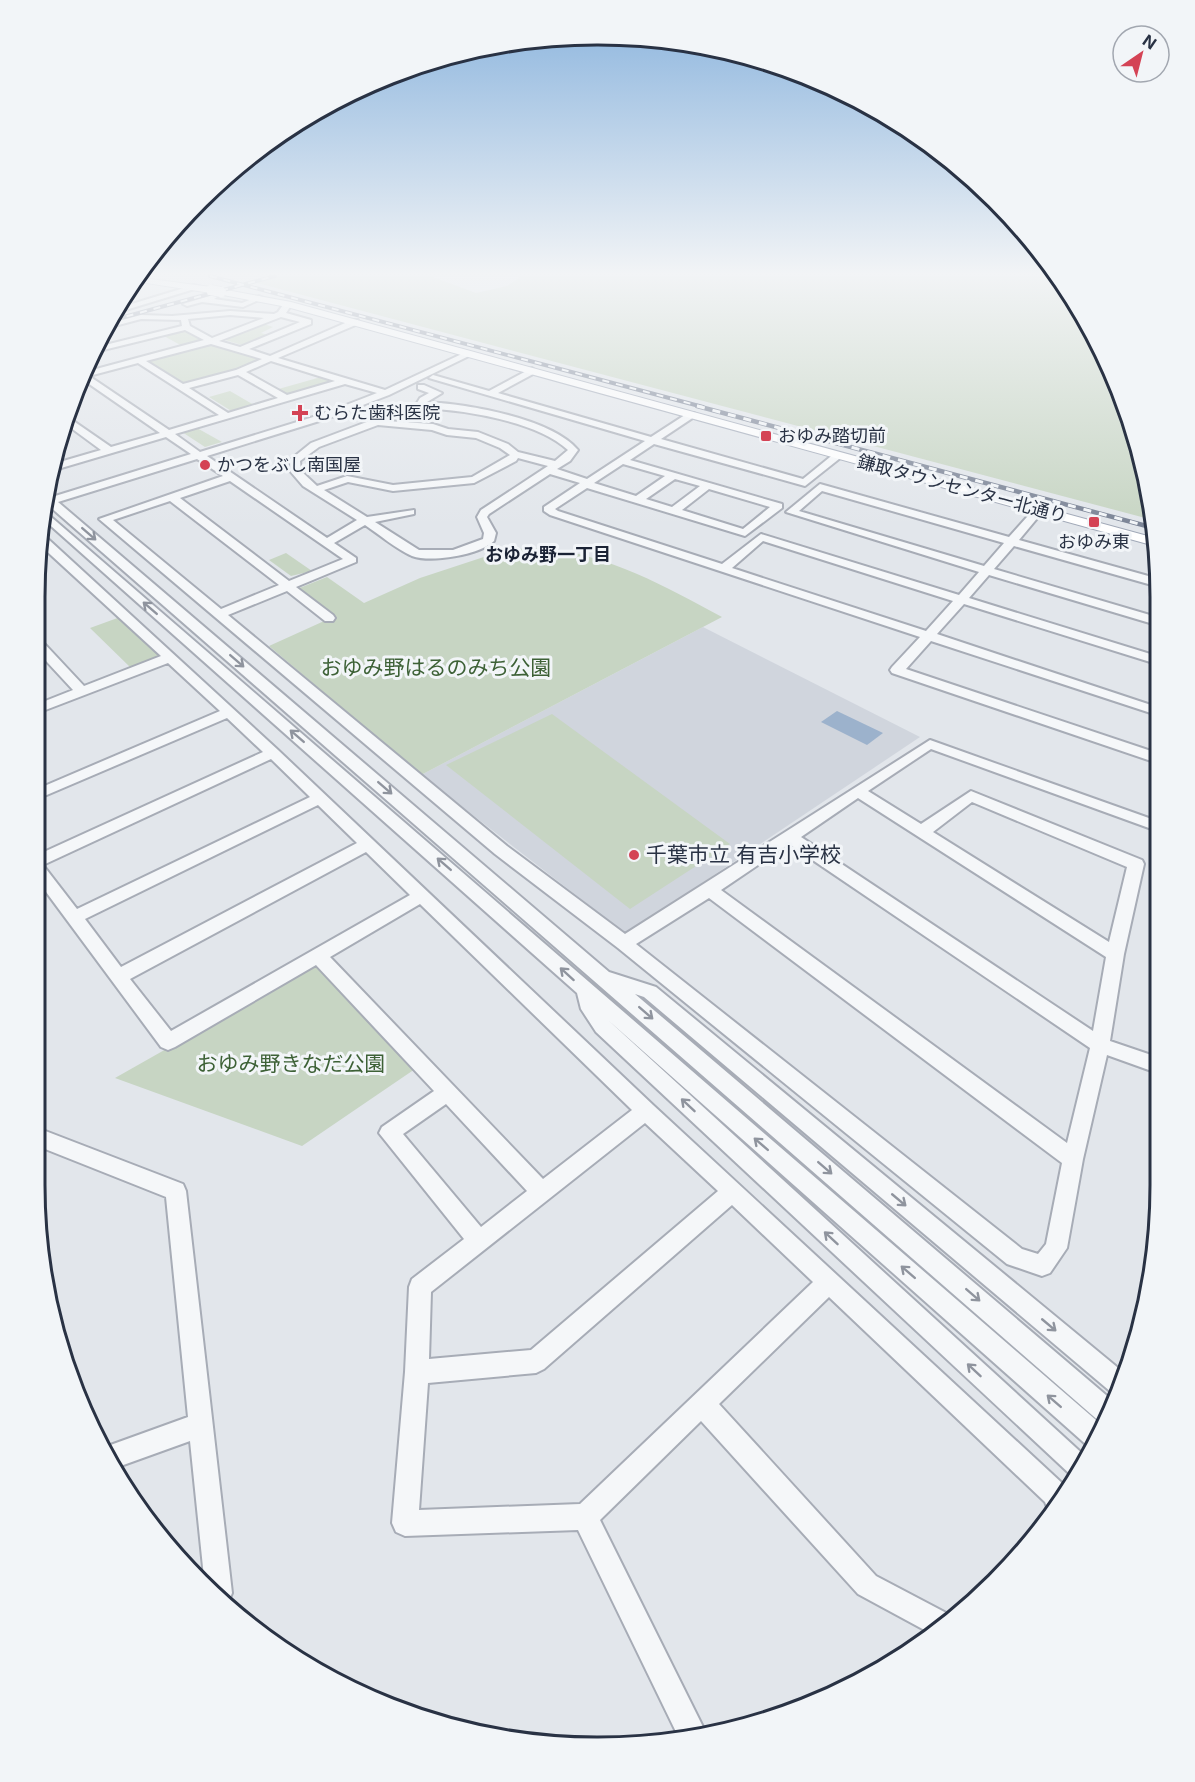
<svg xmlns="http://www.w3.org/2000/svg" width="1195" height="1782" viewBox="0 0 1195 1782" font-family="Inter,'Noto Sans JP',sans-serif">
	<rect width="100%" height="100%" fill="#e2e6eb"/>
	<path fill="#d0d5dd" d="M703,627l217,110 -294,197 -205,-159z"/>
	<path fill="#c7d5c3" d="M281,276h149l46,17 31,-7 12,-8 -4,-2h544l6,8 53,98 32,105 3,33 -896,-237z
		M264,324l9,3 -12,6 10,3 -26,10 -23,-7z
		M186,330l18,11 -20,6 -22,-12z
		M212,344l49,16 -25,11 -52,14 -40,-24z
		M321,377l14,4 -47,15 -13,-6z
		M230,391l24,14 -21,7 -24,-15z
		M197,428l25,14 -17,5 -23,-15z
		M544,548c65,7 121,38 178,69l-301,158 -152,-129 64,-29 -36,-28 30,-12 37,26 56,-25 76,-25 15,-4z
		M286,553l26,18 -21,5 -22,-16z
		M123,616l42,38 -34,14 -41,-40z
		M552,714l178,130 -100,65 -184,-144z
		M318,963l97,106 -113,77 -187,-68z"/>
	<path fill="#9cb2cc" d="M837,711l46,22 -16,12 -46,-23z"/>
	<g fill="none" stroke-linecap="round" stroke-linejoin="round">
		<g stroke="#a7acb6" stroke-width="4">
			<path id="minor" d="M194,285l7,2 -82,25 3,-5z
				M213,295l4,2 -3,2 28,4 17,-7 4,2 -20,9 -41,-5 -15,4 -4,-2z
				M285,302l7,2 -6,9 25,7v4l-62,25 21,7 82,-36h6v4l-80,34 107,32 81,-38 7,2 -84,41 -60,23 -122,38 120,82 30,-18 -54,-34 -12,-14 -1,-12 21,-17 106,-40 3,-5 9,-5 -11,-4v-4h6l18,8 -15,9c40,2 124,16 151,48l-8,11 -13,8 30,10 58,-38 -216,-63 4,-3 56,16 43,-23 4,3 -1,2 -37,20 153,44 37,-24h6v4l-33,22 142,40 32,-26 9,2 -39,31 -151,-42 -24,16 152,44v4l-37,28 -158,-48 -32,21 3,2 164,53 39,-30 198,61 20,-23 -193,-60 34,-28 189,53 26,-29 4,-1 5,3 -25,30 140,39v8l-145,-41 -20,23 166,49v8l-171,-51 -20,23 191,59v8l-196,-61 -27,30 223,74v8l-229,-75 -25,28 254,85v10l-268,-91 -2,-3 2,-3 28,-30 -370,-122 -6,-4v-4l36,-24 -30,-9 -61,40 -2,3 9,16 -2,8c-15,14 -62,22 -82,15 -16,-7 -32,-21 -47,-31l-31,18 22,15v4l-60,25 37,28 2,3 -2,3h-8l-38,-30 -59,24 279,231 118,88 305,-194 230,82v10l-229,-83 -63,42 53,33 50,-33 171,69 2,4 -20,90 -14,87 50,17v16l-53,-19 -24,104 -16,89 -17,25 -8,3 -35,-12 -389,-316 -123,-94 -396,-335 124,-43 -26,-17 -139,43 551,470 47,15 467,385 -7,22 -5,-2 -467,-395 -9,-3 478,407 -7,23 -6,-2 -1052,-917 -5,1 2,-13 7,4 139,-43 -25,-17 -115,34 2,-7 48,-14 -34,-25 2,-7 42,29 49,-14 -78,-54 3,-7 119,-32 -19,-10 -94,23 2,-5 89,-22 -1,-6 -40,-1 -34,9 4,-5 30,-8 31,1 58,-5 44,3 4,-2zM230,315l34,3 -52,20 -22,-12 -2,-7zM281,317l19,5 -60,25 -21,-6zM211,344l51,15 -26,11 -53,14 -37,-23zM271,361l64,20 -48,14 -41,-23zM138,363l81,52 -50,15 -80,-54zM238,375l40,23 -50,15 -39,-25zM345,384l32,9 -54,21 -123,38 -25,-18zM422,408c42,2 115,13 146,42l-13,11 -37,-9 -10,-8 -30,-12 -30,-3 -15,-5 -47,-3zM378,425l54,5 15,5 29,3 24,10 10,7 -38,22 -79,8 -46,-9 -30,10 -16,-15 -1,-10 19,-14zM518,458l30,8 -67,44 -4,7 7,16 -1,6 -30,11h-34l-44,-28 39,-8v-4l-47,7 -43,-27 24,-8 45,9 81,-8 42,-22zM623,464l42,12 -29,20 -42,-13zM675,479l25,7 -28,21 -26,-8zM230,481l113,78 -54,22 -109,-83zM709,489l61,18 -27,22 -61,-19zM822,491l182,52 -20,23 -185,-55zM170,501l109,84 -58,24 -108,-89zM763,541l190,60 -27,30 -194,-63zM858,798l248,159 -13,74 -292,-194zM972,802l155,65 -18,75 -176,-110zM789,844l301,204 -23,95 -346,-253zM709,898l353,265 -16,81 -8,10 -16,-5 -386,-305z
				M43,510l1061,917 -2,7 -12,14 -482,-428 478,437 -14,19 -476,-444 -15,-23 -4,-16 -535,-475z
				M44,538l4,1 230,211 375,355 410,379 1,3 -15,21 -2,-1 -2,-5 -216,-205 -110,107 157,172 76,40 -22,17 -72,-39 -157,-173 -101,99 108,217 -29,1 -101,-208 -173,6 -9,-4 -4,-9 13,-151 4,-85 3,-8 52,-40 -85,-106 3,-6 52,-36 -118,-126 -141,82 -7,3 -7,-3 -126,-170v-21l228,-104 -36,-34 -192,82v-10l185,-79 -52,-48 -133,51v-9l38,-15 -38,-41v-11l5,1 44,47 77,-30 -121,-111v-6zM271,759l39,38 -233,112 -34,-44zM318,805l39,38 -236,124 -36,-48zM366,852l44,43 -239,136 -41,-52zM420,904l212,206 -89,69 -213,-222zM446,1104l81,87 -46,36 -78,-93zM645,1123l73,68 -187,159 -102,9 2,-67zM732,1205l81,77 -233,222 -161,6 9,-127 108,-10 8,-4z
				M35,1127l148,57 3,7 46,402 -4,10 -24,-26 -14,-136 -75,27 -10,-21 83,-30 -22,-220 -131,-52z"/>
		</g>
		<g stroke="#a1a9b8" stroke-width="2">
			<path id="major" d="M143,278l68,9 5,3 -5,3 -71,-11z
				M221,289l70,13 864,236v8l-868,-239 -69,-13v-4z"/>
		</g>
		<use href="#minor" fill="#f5f7f9" fill-rule="evenodd"/>
		<use href="#major" fill="#fff" fill-rule="evenodd"/>
		<g stroke="#7b8496" stroke-width="4">
			<path id="rail-far1" d="M210,276l493,131
				M113,320l162,-44"/>
		</g>
		<g stroke="#7b8496" stroke-width="4.5">
			<path id="rail" d="M697,406l457,122"/>
		</g>
		<use href="#rail-far1" stroke="#f2f5f8" stroke-width="2" stroke-dasharray="7" stroke-linecap="butt"/>
		<use href="#rail" stroke="#f2f5f8" stroke-width="3" stroke-dasharray="8" stroke-linecap="butt"/>
		<g stroke="#a1a9b8" stroke-width="11" stroke-linecap="butt">
			<path id="major-bridge" d="M211,290l10,2"/>
		</g>
		<use href="#major-bridge" stroke="#fff" stroke-width="10"/>
	</g>
	<defs><path id="oneway-shaft" d="M-6 0H5M1.5-3L5.5 0L1.5 3" fill="none" stroke-width="1.6" stroke-linecap="round" stroke-linejoin="round" transform="scale(1.5)"/></defs>
	<g stroke="#8f949e">
		<use href="#oneway-shaft" transform="translate(89 534) rotate(41)"/>
		<use href="#oneway-shaft" transform="translate(150 608) rotate(-139)"/>
		<use href="#oneway-shaft" transform="translate(237 661) rotate(41)"/>
		<use href="#oneway-shaft" transform="translate(297 736) rotate(-139)"/>
		<use href="#oneway-shaft" transform="translate(385 788) rotate(41)"/>
		<use href="#oneway-shaft" transform="translate(444 864) rotate(-139)"/>
		<use href="#oneway-shaft" transform="translate(567 974) rotate(-138)"/>
		<use href="#oneway-shaft" transform="translate(646 1013) rotate(41)"/>
		<use href="#oneway-shaft" transform="translate(688 1105) rotate(-137)"/>
		<use href="#oneway-shaft" transform="translate(761 1144) rotate(-139)"/>
		<use href="#oneway-shaft" transform="translate(825 1168) rotate(41)"/>
		<use href="#oneway-shaft" transform="translate(899 1200) rotate(40)"/>
		<use href="#oneway-shaft" transform="translate(831 1238) rotate(-137)"/>
		<use href="#oneway-shaft" transform="translate(908 1272) rotate(-139)"/>
		<use href="#oneway-shaft" transform="translate(973 1295) rotate(41)"/>
		<use href="#oneway-shaft" transform="translate(1049 1325) rotate(40)"/>
		<use href="#oneway-shaft" transform="translate(974 1370) rotate(-137)"/>
		<use href="#oneway-shaft" transform="translate(1054 1401) rotate(-139)"/>
	</g>
	<linearGradient id="sky" x2="0" y2="1"><stop stop-color="#89b3dd"/><stop offset="0.52" stop-color="#f2f4f6"/><stop offset="1" stop-color="#f2f4f6" stop-opacity="0"/></linearGradient>
	<rect width="1195" height="526" fill="url(#sky)"/>
	<g fill="#d44355" stroke="#f2f5f8" stroke-width="2">
		<path d="M297 404h6v6h6v6h-6v6h-6v-6h-6v-6h6z"/>
		<rect x="760" y="430" width="12" height="12" rx="3"/>
		<circle cx="205" cy="465" r="6"/>
		<rect x="1088" y="516" width="12" height="12" rx="3"/>
		<circle cx="634" cy="855" r="6"/>
	</g>
	<g text-anchor="middle" stroke-width="6" stroke-linejoin="round" paint-order="stroke">
		<g font-size="18" fill="#293244" stroke="#f2f5f8" text-anchor="start">
			<text x="314" y="419">むらた歯科医院</text>
			<text x="778" y="442">おゆみ踏切前</text>
			<text x="217" y="471">かつをぶし南国屋</text>
			<text x="1094" y="548" text-anchor="middle">おゆみ東</text>
		</g>
		<g font-size="18" fill="#293244" stroke="#f2f5f8">
			<text transform="translate(962 489) rotate(15)" y="6">鎌取タウンセンター北通り</text>
		</g>
		<g font-size="18" font-weight="bold" fill="#1b2335" stroke="#f2f5f8">
			<text x="548" y="561">おゆみ野一丁目</text>
		</g>
		<g font-size="21" fill="#3d6136" stroke="#f2f5f8">
			<text x="436" y="675">おゆみ野はるのみち公園</text>
			<text x="291" y="1071">おゆみ野きなだ公園</text>
		</g>
		<g font-size="21" fill="#293244" stroke="#f2f5f8" text-anchor="start">
			<text x="646" y="862">千葉市立 有吉小学校</text>
		</g>
	</g>
	<path d="M0 0H1195V1782H0ZM597 45H598A552 552 0 0 1 1150 597V1185A552 552 0 0 1 598 1737H597A552 552 0 0 1 45 1185V597A552 552 0 0 1 597 45Z" fill="#f2f5f8" fill-rule="evenodd"/>
	<path fill="none" stroke="#293244" stroke-width="3" d="M597 45H598A552 552 0 0 1 1150 597V1185A552 552 0 0 1 598 1737H597A552 552 0 0 1 45 1185V597A552 552 0 0 1 597 45Z"/>
	<g transform="translate(1141 54) rotate(35)"><circle r="28" fill="#f2f5f8" stroke="#a2a7b0" stroke-width="1.5"/>
	<path d="M0-4.5L10 22L0 15L-10 22Z" fill="#d44355"/>
	<text y="-9" font-size="16" font-weight="bold" text-anchor="middle" fill="#293244">N</text>
	</g>
</svg>
